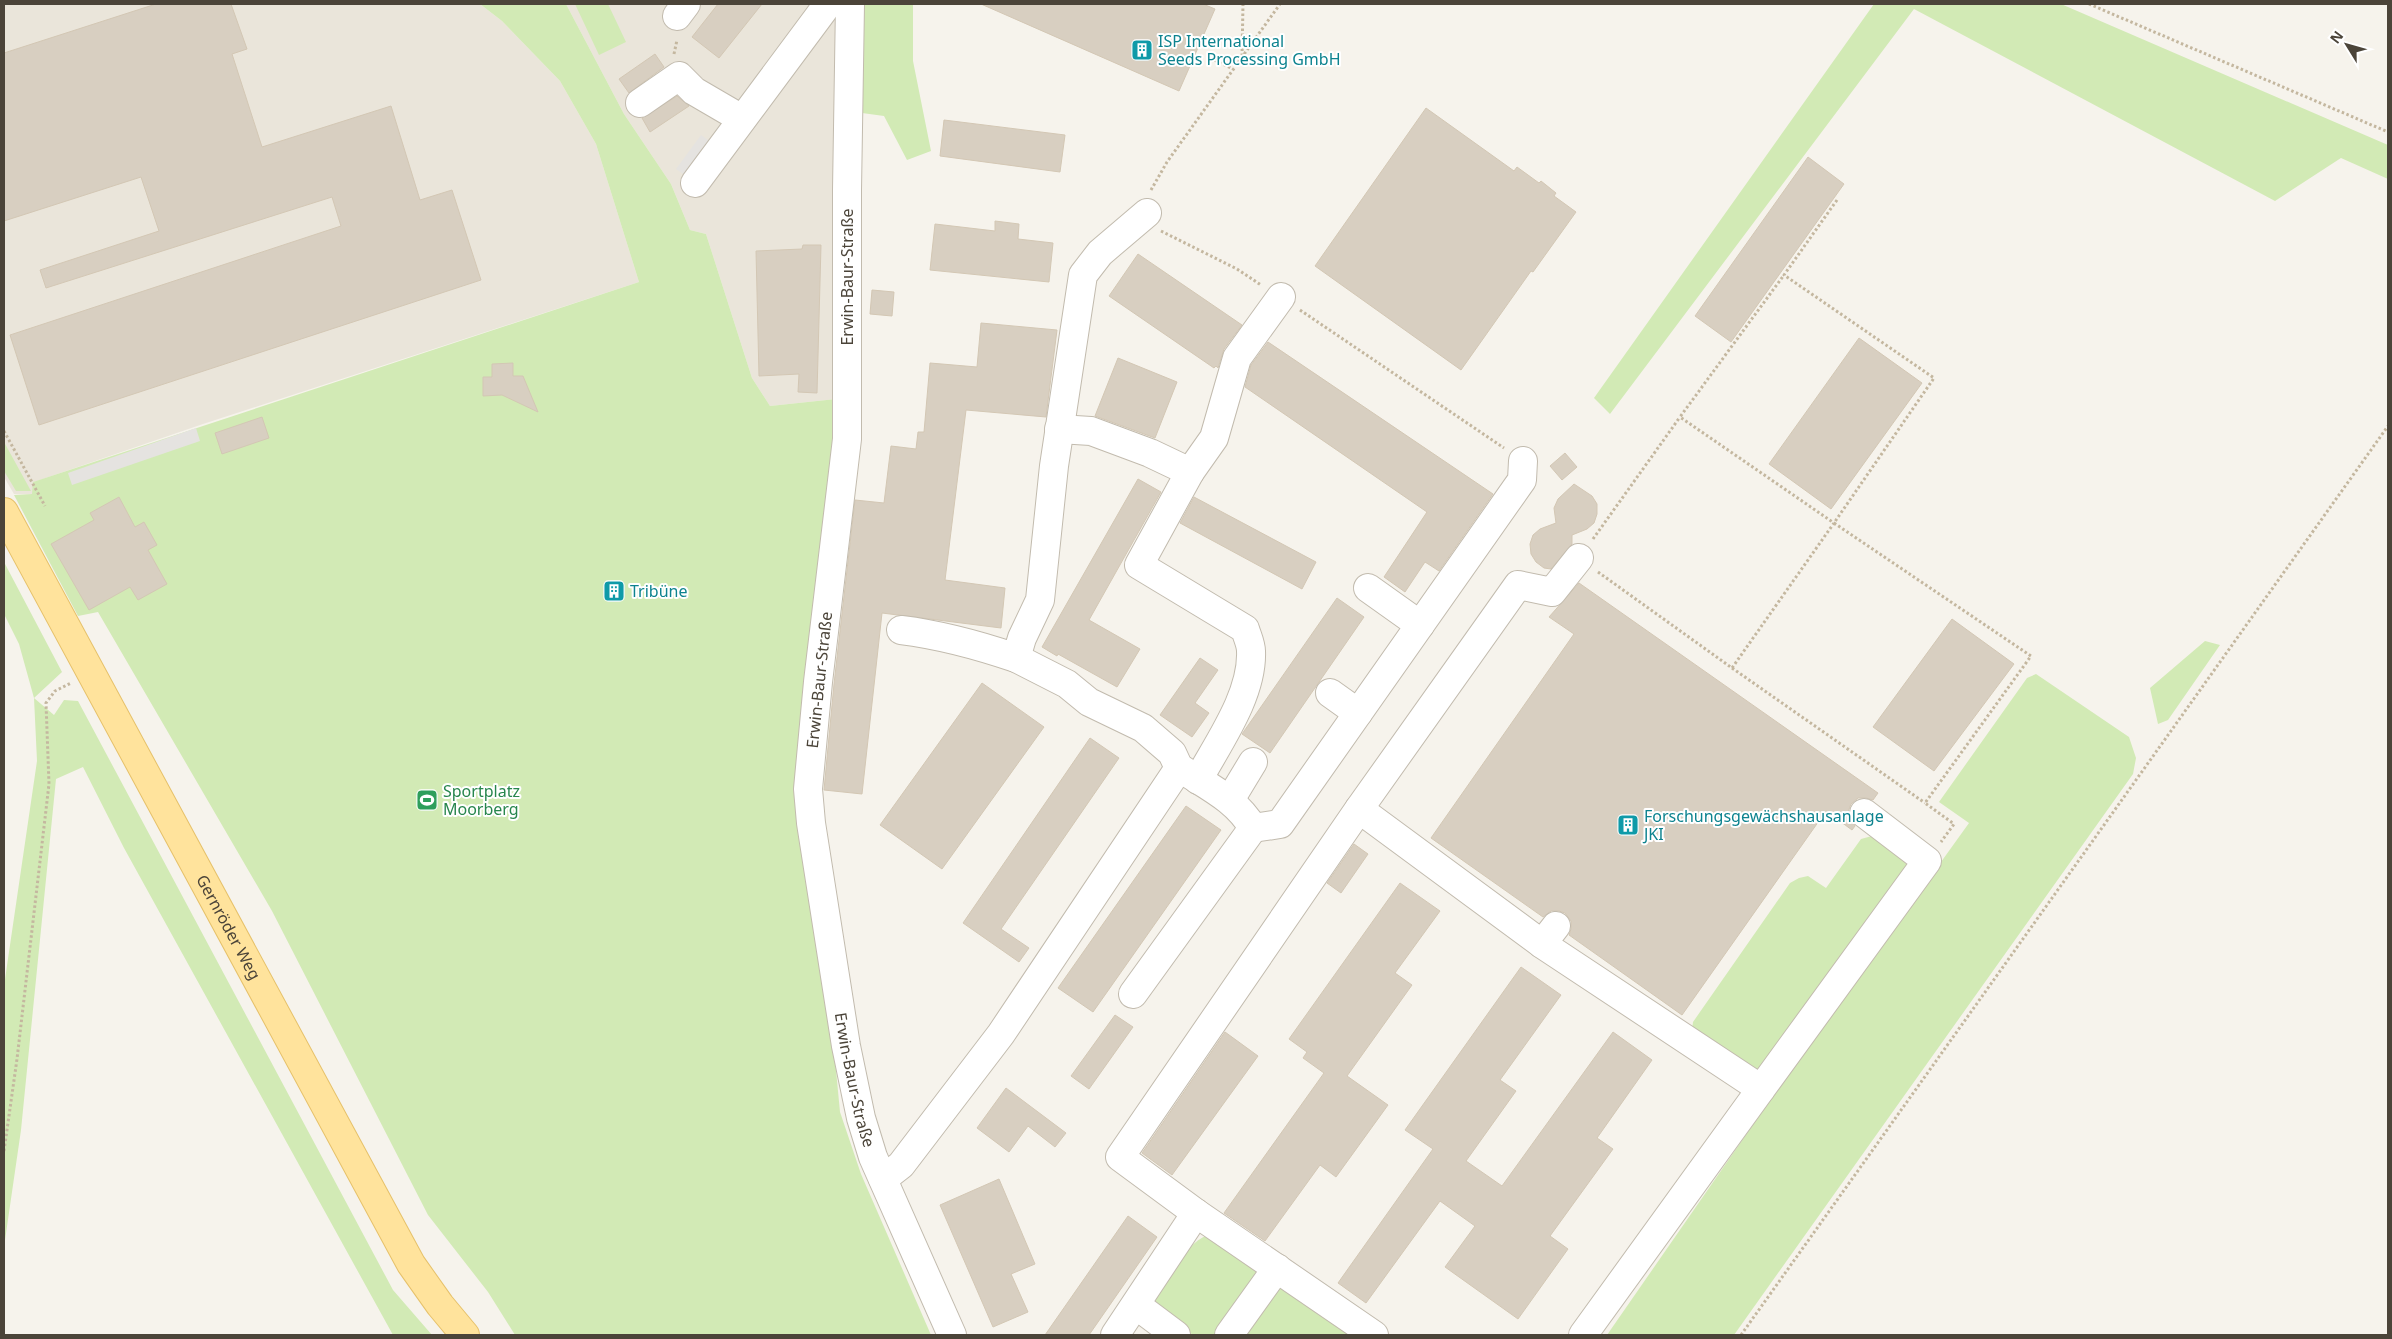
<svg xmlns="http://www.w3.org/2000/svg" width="2392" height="1339" viewBox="0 0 2392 1339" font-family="'Noto Sans',sans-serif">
	<rect width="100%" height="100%" fill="#f6f3ec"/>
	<path fill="#eae5da" d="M4,4h476l22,17 58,60 36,63 43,138 -436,142 -169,58 -1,12h-19l-10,-17z
		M566,4h298l-5,398 -23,-3 -66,7 -18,-28 -46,-144 -16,-4 -19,-46 -47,-70z"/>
	<path fill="#d2eab5" d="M480,4h86l58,110 47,70 19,46 16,4 46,144 18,28 66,-7 -36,410 34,240 6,63 21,62 70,161h-416l-27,-43 -60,-77 -156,-304 -174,-299 -20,4 -64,-121 18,-1 1,-12 606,-200 -43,-138 -36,-63 -58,-60z
		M575,4h33l18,38 -27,13z
		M864,4h49v57l18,90 -24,9 -23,-44 -22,-3z
		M1874,4h187l327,141v34l-47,-21 -66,43 -361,-192 -304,405 -16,-16z
		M4,442l27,49h-15l-12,-20z
		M4,562l58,110 -28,26 20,17 10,-15 14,1 315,589 39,45h-39l-269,-487 -41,-81 -27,12 -35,351 -17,117v-261l33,-225 -3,-63 -15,-54 -15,-30z
		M2205,641l15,4 -52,75 -10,4 -8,-36z
		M2036,674l93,63 7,21 -3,16 -399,561h-127l161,-232 201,-280 -30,-21 88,-124z
		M1872,836l40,30 -154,205 -66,-41 1,-8 97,-139 9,-5 9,-2 18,12 35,-49z
		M1208,1235l49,36 1,8 -40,56h-25l-37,-28 -1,-7c12,-19 31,-58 53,-65z
		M1277,1286l11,3 65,46h-116z"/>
	<path fill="#e5e3e0" d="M701,135l14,10 -25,34 -14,-10z
		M196,428l4,13 -128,44 -4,-12z"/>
	<path fill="#d8cfc1" stroke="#d3c7b4" d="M156,4h75l16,45 -15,5 30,93 129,-41 29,94 32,-10 29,90 -442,145 -29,-90 331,-109 -9,-29 -286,91 -6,-18 119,-39 -18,-54 -137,44v-168z
		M718,4h44l-43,54 -27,-21z
		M981,4h222l12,5 -36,82z
		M655,54l9,13 -35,26 -10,-14z
		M677,96l12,10 -39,26 -8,-14z
		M1426,108l88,63 3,-4 22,16 2,-2 15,12 -2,3 22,16 -43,60 -2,-1 -70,99 -146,-104z
		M944,120l121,15 -5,37 -120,-16z
		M1808,157l36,27 -113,158 -36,-26z
		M995,221l24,3 -1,15 35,4 -4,39 -119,-12 5,-46 60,7z
		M803,245h18l-4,148 -19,-1 1,-18 -40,2 -3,-125 46,-2z
		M1138,254l104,71 -18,24 -6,19 -2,-2 -2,2 -105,-72z
		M872,290l22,2 -2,24 -22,-2z
		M981,323l76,7 -11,87 -80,-7 -21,170 60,8 -4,40 -119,-15 -20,181 -38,-4 10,-106 21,-184 29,3 7,-57 25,3 2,-17h6l6,-69 47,4z
		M1859,338l63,45 -91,126 -62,-45z
		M1268,342l225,152 -54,77 -14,-9 -20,30 -21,-15 43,-65 -182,-125 6,-22z
		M1118,358l59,24 -22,56 -60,-22z
		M513,363v13h10l15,36 -36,-17 -19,1v-19h9v-13z
		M262,417l7,21 -47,16 -7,-21z
		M1565,453l12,14 -15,13 -12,-14z
		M1138,479l23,13 -72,128 51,29 -23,38 -59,-33 -1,2 -15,-9z
		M1574,484l18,12 5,8v10l-3,9 -7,6 -15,6v9l-21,25 -7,-1 -8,-6 -5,-8 -1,-10 3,-9 7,-6 16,-6 -2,-15 4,-9z
		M119,497l16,30 9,-5 13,23 -9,5 19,34 -29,16 -8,-13 -41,23 -38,-66 43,-24 -4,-7z
		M1194,497l122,65 -14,27 -122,-66z
		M1579,583l299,210 -5,7 -7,-2h-8l-7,6 -3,8 2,7 5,7 -3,4 -26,-19 -144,204 -113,-80 2,-6v-8l-6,-8 -6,-2h-8l-8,6 -112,-79 143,-204 -25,-17z
		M1337,598l27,19 -94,136 -28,-19z
		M1952,619l62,45 -80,107 -61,-44z
		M1200,658l18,12 -23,33 14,10 -17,24 -32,-22z
		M982,683l62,44 -102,142 -62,-44z
		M1090,738l29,20 -118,171 28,19 -10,14 -56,-39z
		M1186,806l35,24 -128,182 -35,-24z
		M1354,844l14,10 -27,39 -14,-10z
		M1400,883l40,28 -45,62 17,12 -65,91 41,29 -52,72 -16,-12 -55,76 -41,-28 100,-140 -21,-15 4,-6 -18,-13z
		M1521,967l40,28 -61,85 16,11 -50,70 36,25 111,-154 39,28 -55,78 16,11 -63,87 18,13 -50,70 -73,-52 30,-41 -35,-25 -74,102 -28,-20 95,-134 -28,-19z
		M1115,1015l18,12 -44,62 -18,-13z
		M1225,1032l33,24 -86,119 -30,-22z
		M1006,1088l60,45 -11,14 -27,-21 -19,26 -32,-24z
		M999,1179l36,85 -24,10 17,38 -35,15 -53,-122z
		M1128,1216l29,21 -68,98h-44z"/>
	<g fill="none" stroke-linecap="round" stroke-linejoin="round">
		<g stroke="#c2bbae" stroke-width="30">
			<g id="minor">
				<path id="s1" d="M850,4l-3,186v249l-29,243 -10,107 3,34 35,223 15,72 12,39 79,178"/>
				<path d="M677,16l9,-12"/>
				<path d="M640,103l39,-27 15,15 48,28"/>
				<path d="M695,183l133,-179"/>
				<path d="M1059,429l32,2 59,22 40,19 -51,93 106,64c2,7 6,15 6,22 2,44 -33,92 -53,129"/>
				<path d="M1190,472l24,-34 23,-80 44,-61"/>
				<path d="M1368,588l52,37"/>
				<path d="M901,630c40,5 77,15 115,28l6,-20 18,-38 14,-134 29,-191 17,-22 47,-40"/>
				<path d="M1330,693l28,20"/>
				<path d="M1230,800l23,-38"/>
				<path d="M1359,809l183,135 14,-18"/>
				<path d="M1253,828l27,-4 242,-344 1,-19"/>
				<path d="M1542,944l219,145 166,-228 -63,-48"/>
				<path d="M1133,994l120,-166c-16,-28 -44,-41 -70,-58"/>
				<path d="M883,1179l18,-14 100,-131 178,-266 -7,-15 -29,-25 -54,-26 -22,-18 -51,-26"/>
				<path d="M1136,1305l40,30"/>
				<path d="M1115,1335l81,-122"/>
				<path d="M1229,1335l48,-67"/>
				<path d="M1374,1335l-178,-122 -76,-56 239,-348 159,-224 34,7 27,-34"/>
				<path d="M1583,1335l178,-246"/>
			</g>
		</g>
		<g stroke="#e6c16a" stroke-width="30">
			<g id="major">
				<path id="s2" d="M4,512l407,752 29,41 25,30"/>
			</g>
		</g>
		<path stroke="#c4b79f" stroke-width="3" stroke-dasharray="2.5 2.5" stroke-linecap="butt" d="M2089,4l299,128
			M674,54l3,-14
			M1242,56l1,-52
			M1210,58l23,11
			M1151,190l16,-28 113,-158
			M1837,200l-53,75 150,103 -100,145 197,133 -106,147 29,21 -13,18
			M1161,231l76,38 24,16
			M1300,310l204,138
			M4,431l41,75
			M1593,539l87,-122
			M1598,572l134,96 102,-145 -154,-106 104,-142
			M1732,668l193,135
			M4,1151l13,-92 32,-275 -3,-81 9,-12 16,-8
			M1741,1335l647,-909"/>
		<use href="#minor" stroke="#fff" stroke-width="28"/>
		<use href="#major" stroke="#ffe39c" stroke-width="28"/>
	</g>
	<defs>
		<g id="building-square" transform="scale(1.125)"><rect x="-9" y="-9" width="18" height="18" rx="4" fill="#0f9aa8" stroke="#fff"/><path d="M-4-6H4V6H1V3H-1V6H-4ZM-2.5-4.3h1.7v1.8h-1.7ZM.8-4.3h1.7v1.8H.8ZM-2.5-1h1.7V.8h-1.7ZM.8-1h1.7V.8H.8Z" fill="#fff"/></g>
		<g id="stadium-square" transform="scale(1.125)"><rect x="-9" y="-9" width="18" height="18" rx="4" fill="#2e9e5b" stroke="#fff"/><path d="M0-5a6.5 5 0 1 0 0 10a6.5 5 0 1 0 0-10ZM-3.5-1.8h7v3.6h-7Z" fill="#fff"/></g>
	</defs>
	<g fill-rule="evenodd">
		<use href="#building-square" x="1142" y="50"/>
		<use href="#building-square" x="614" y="591"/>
		<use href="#stadium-square" x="427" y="800"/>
		<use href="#building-square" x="1628" y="825"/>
	</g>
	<g text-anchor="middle" stroke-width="4" stroke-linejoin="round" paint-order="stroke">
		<g font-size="16" fill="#0d838f" stroke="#fff" text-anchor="start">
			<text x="1158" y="47">ISP International<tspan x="1158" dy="18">Seeds Processing GmbH</tspan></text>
			<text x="630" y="597">Tribüne</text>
			<text x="1644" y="822">Forschungsgewächshausanlage<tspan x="1644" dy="18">JKI</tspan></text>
		</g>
		<g font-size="16" fill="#4b4439" stroke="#fff">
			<text transform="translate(847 277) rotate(-90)" y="6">Erwin-Baur-Straße</text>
			<text transform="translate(819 680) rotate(-84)" y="6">Erwin-Baur-Straße</text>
			<text dy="6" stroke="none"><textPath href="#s2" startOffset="472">Gernröder Weg</textPath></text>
			<text dy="6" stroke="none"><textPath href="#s1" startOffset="1082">Erwin-Baur-Straße</textPath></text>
		</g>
		<g font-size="16" fill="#27864d" stroke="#fff" text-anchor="start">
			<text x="443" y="797">Sportplatz<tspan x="443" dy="18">Moorberg</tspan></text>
		</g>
	</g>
	<rect width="2392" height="1339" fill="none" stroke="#4b4439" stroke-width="10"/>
	<g transform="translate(2347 45) rotate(307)" stroke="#ffffff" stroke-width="4" paint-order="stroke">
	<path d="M0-4L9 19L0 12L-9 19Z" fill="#4b4439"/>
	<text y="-8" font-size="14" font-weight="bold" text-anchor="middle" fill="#4b4439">N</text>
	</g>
</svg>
